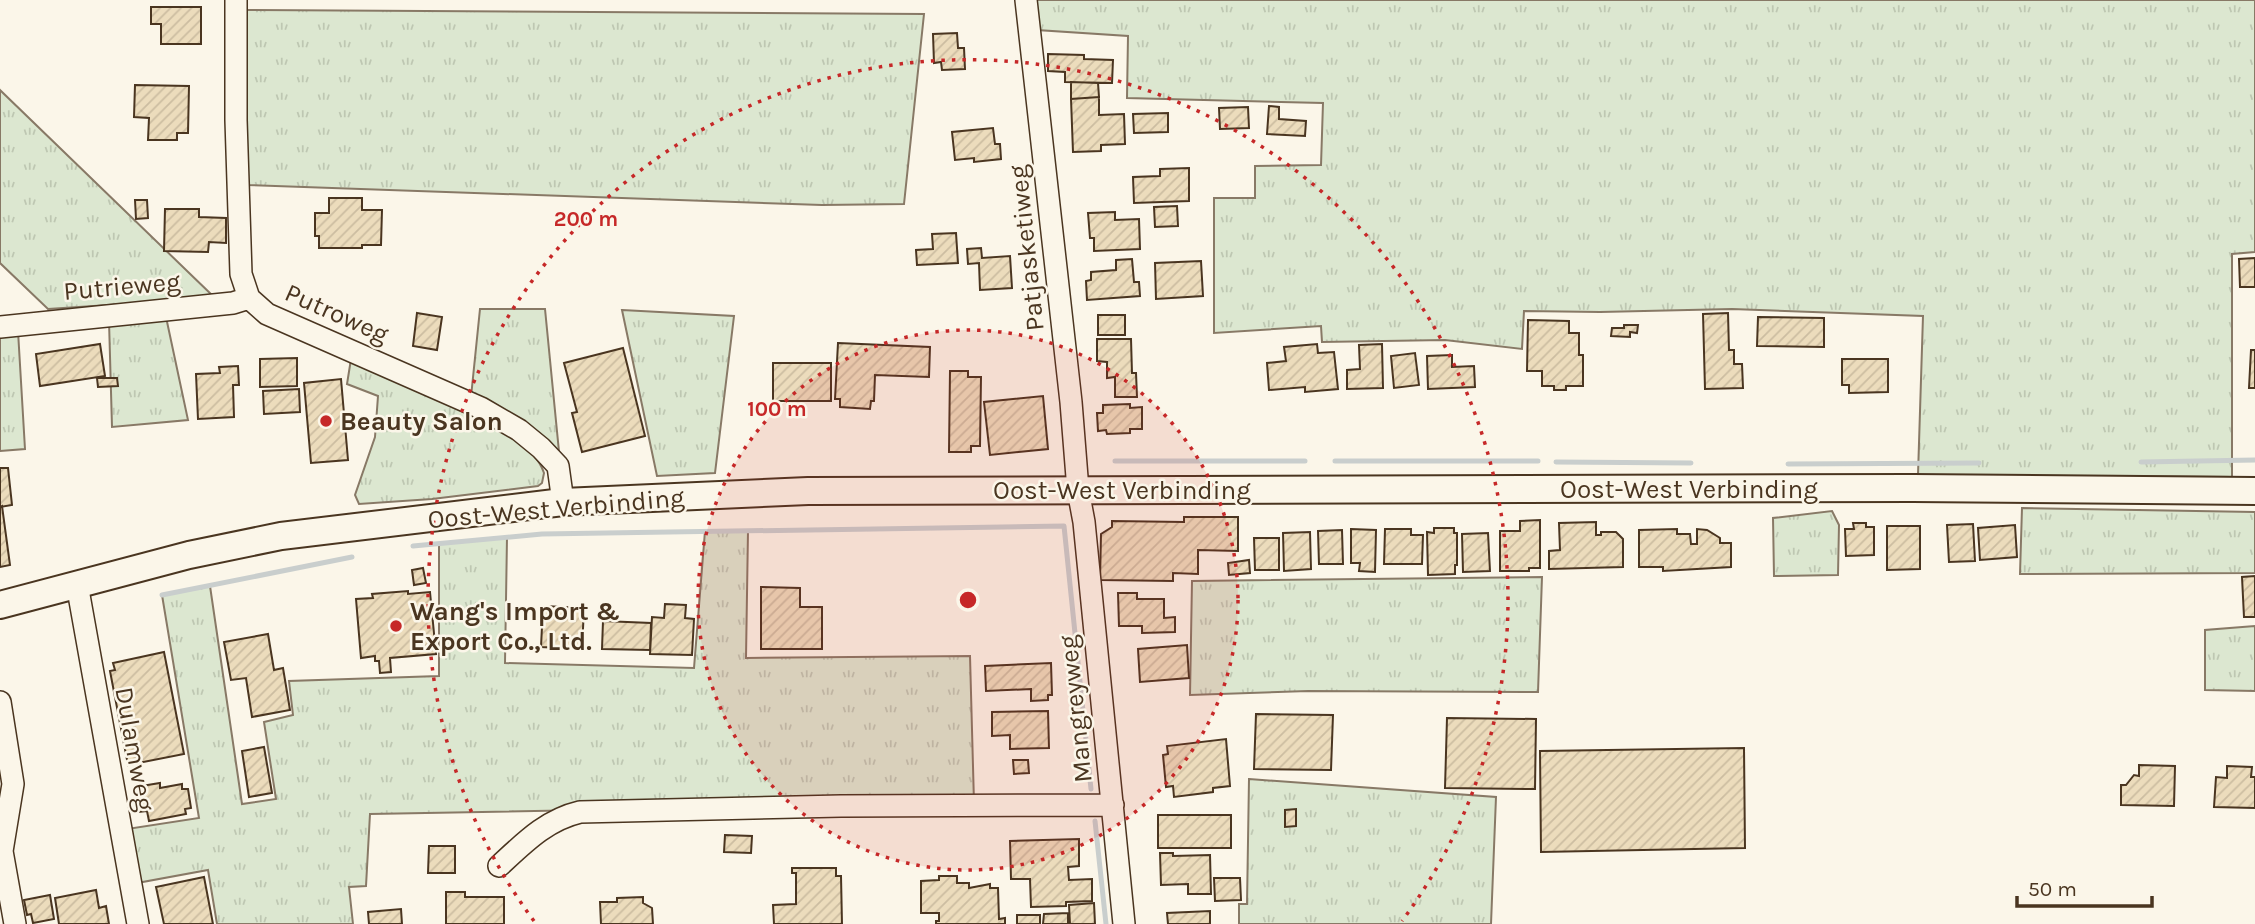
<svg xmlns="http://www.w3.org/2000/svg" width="2255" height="924" viewBox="0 0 2255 924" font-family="Karla,sans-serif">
	<defs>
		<pattern id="grass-tufts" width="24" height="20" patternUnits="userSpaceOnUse" patternTransform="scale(1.75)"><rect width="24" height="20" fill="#dce7d0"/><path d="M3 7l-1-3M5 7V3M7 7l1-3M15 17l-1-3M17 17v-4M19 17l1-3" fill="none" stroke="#bec7b2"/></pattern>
		<pattern id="building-hatch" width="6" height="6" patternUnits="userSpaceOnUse" patternTransform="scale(1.75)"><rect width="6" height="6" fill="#ecdcbc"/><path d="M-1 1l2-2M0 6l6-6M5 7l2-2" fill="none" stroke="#ccbda1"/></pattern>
	</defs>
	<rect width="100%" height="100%" fill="#fbf6e9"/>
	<path fill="url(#grass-tufts)" stroke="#887966" stroke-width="2" d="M1034,0h1221v252l-23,2v223l-314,-2 5,-159 -191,-7 -132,3 -76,-1 -2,38 -77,-9 -123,2 -1,-16 -107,7v-135h41v-32l66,-1 2,-62 -196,-5 1,-62 -91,-6z
		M243,10l681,4 -20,190 -82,1 -576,-20z
		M0,90l215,208 -167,11 -48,-46z
		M480,309h65l15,153 -89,-65z
		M622,310l112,6 -19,157 -58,3z
		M166,317l22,103 -76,7 -3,-106z
		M18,331l7,118 -25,2v-118z
		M351,359c49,21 176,63 193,114l-2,10 -4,3 -106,13 -73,5 -4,-9 20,-58 3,-41 -31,-12z
		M2022,508l233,4v61l-235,1z
		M1832,511l7,14 -1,50 -64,1 -1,-58z
		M705,531h43l-2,127 224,-2 4,147 -604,11 -4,72 -17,1 4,37h-136l-9,-54 -71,13 -10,-54 72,-11 -37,-223 48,-9 32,218 34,-5 -12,-77 29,-7 -4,-34 150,-5v-132l68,-7 -2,126 189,5z
		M1542,577l-4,115 -230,-1 -118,4 2,-114z
		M2255,626v65l-50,-1v-60z
		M1249,779l247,18 -5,127h-252v-20h8z"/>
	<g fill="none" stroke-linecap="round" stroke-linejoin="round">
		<path stroke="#c9cecd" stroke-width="5" d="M1115,461h190
			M1335,461h203
			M1556,462l135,1
			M2141,462l114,-2
			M1788,464l191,-1
			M413,546l129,-12 522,-8 27,263
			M162,595l190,-38
			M1095,821l11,103"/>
	</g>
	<path fill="url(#building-hatch)" stroke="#4a3520" stroke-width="2" d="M151,7h50v37h-40v-20h-10z
		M957,33l1,15h6l1,21 -23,1 -1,-8 -7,1 -1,-29z
		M1048,54l36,1v4l29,1 -1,23 -47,-1v-10l-17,-1z
		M1071,82l27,1 1,14 -28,2z
		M135,85l54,1 -1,47h-11v7h-29l1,-22 -15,-1z
		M1099,97v18l25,-1 1,30 -24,1v6l-28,1 -2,-53z
		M1269,106l10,1v12l27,2 -1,15 -38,-2z
		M1248,107l1,21 -29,1 -1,-21z
		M1168,113v19l-34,1 -1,-19z
		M993,128l2,16h5l1,15 -27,3v-4l-19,2 -3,-28z
		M1189,168v33l-55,2 -1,-26 27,-1v-7z
		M329,198h33v12h20l-1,35h-19v3h-43v-12h-4v-23h14z
		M135,200h12l1,18 -12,1z
		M1177,206l1,20 -23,1 -1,-20z
		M165,209h34v8l27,1v25l-17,-1 -1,10 -44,-1z
		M1115,212v8l24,-1 1,30 -46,2v-13h-4l-2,-25z
		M956,233l2,30 -41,2 -1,-15 17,-1 -1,-15z
		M981,248l1,10 28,-2 2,32 -32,2 -1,-27 -11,1 -1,-15z
		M2255,258v29h-15l-1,-28z
		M1132,259l2,23h5l1,14 -53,4 -1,-19 5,-1v-8l25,-2v-10z
		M1201,261l2,35 -47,3 -1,-36z
		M417,313l25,4 -5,33 -24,-4z
		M1728,313l1,37h5v14h8l1,24 -38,1 -2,-75z
		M1098,315h27v20h-27z
		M1758,317l66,1v29l-67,-1z
		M1528,320l41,1v12h10v22h4v31h-17v4h-12v-4h-12v-15h-15z
		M1624,325h14l-1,8 -7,-1v5l-19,-1 1,-8h12z
		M1097,339h34l1,34h4l1,24h-22v-20l-8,1v-16l-10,-1z
		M838,343l92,4 -1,30 -54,-2 -1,26h-3l-1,8 -30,-2v-8h-5z
		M100,344l5,32 -65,10 -4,-32z
		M1317,344l1,9 16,-1 4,37 -33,3v-5l-36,3 -2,-27 19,-2 -2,-14z
		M1382,344l1,44 -36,1v-19l13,-1 -1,-24z
		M623,348l22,88 -63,16 -10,-39 5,-1 -13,-49z
		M2251,350h4v38h-6z
		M1415,353l4,32 -25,3 -3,-32z
		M1452,355v12l22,-1 1,21 -47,2 -1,-33z
		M297,358v28l-37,1v-28z
		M1842,359h46v33l-39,1v-8h-7z
		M773,363h58v38h-58z
		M238,366l1,19h-6l1,32 -36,2 -2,-45 24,-1 -1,-6z
		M950,371h18v6h13l-1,69h-9v6h-22z
		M97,378h20l1,8 -20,1z
		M341,379l7,81 -37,3 -7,-80z
		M299,389l1,23 -36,2 -1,-23z
		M1043,396l5,53 -58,6 -6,-53z
		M1130,404v4l12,-1v22h-12v4l-23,1 -1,-4 -8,1 -1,-18h6v-8z
		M0,468h8l4,37 -12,2z
		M2,506l8,59 -10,2v-60z
		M1184,517h54v34l-40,-1v24l-25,-1v8l-73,-1 1,-46 11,-7v-6l72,1z
		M1540,520v48h-11v3h-29v-40h20v-10z
		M1596,522v13h5v-3h15l7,7v28l-74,2v-18l11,-1 -1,-27z
		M1853,523h13v4h8v28l-28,1 -1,-27h9z
		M1973,524l2,37 -26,1 -2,-37z
		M2015,525l2,32 -37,3 -2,-32z
		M1887,526h33v43l-33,1z
		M1434,528h20v5h3v32h-2v9l-27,1 -1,-43 7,1z
		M1351,529l25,1 -1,42 -16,-1 1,-8h-9z
		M1385,529h26v6h12l-1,29h-38z
		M1677,529v5h13l1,10h6v-15l10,1 13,8v5h11v24l-68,4v-4h-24v-37z
		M1342,530l1,34h-24l-1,-33z
		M1310,532l1,37 -27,2 -1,-38z
		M1488,533l2,38 -27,1 -1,-38z
		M1254,538h25v32h-24z
		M1249,560l1,13 -21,2 -1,-12z
		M423,568l3,15 -12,2 -2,-15z
		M2255,576v41h-11l-2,-40z
		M761,587l39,1v19h22v42h-61z
		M408,591v3l22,-2 6,62 -46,4 1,14 -11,1 -1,-12h-4v-5l-14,2 -5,-59 17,-1 -1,-4z
		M1118,593h19v6h27v19l11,-1v15l-33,1v-7h-23z
		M665,604l21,1 -1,13 9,1 -2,36 -42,-1 2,-37 12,1z
		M543,606l41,2 -2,41 -41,-2z
		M603,621l48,2 -1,27 -48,-1z
		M268,634l6,36 9,-2 7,42 -38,7 -6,-39 -15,2 -7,-38z
		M1187,645l2,33 -49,4 -2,-33z
		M164,652l20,102 -56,11 -18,-94 5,-1 -2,-7z
		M1051,663l1,32h-4v5l-17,1v-12l-45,2 -1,-25z
		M1048,711l1,37 -39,1v-14l-18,1v-24z
		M1256,714l77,1 -2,55 -77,-1z
		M1447,718l89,1 -1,70 -90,-1z
		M1226,739l4,47 -17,2v4l-39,5 -1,-11 -7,1 -3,-32 5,-1 -1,-8z
		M264,747l8,46 -23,4 -7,-46z
		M1744,748l1,100 -204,4 -1,-101z
		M1013,760h15l1,13 -15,1z
		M2139,765l36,1 -1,40 -53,-1v-20h5l8,-10 5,1z
		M2227,766l25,1 -1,10h4v31l-41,-1 2,-30 11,1z
		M160,783v5l22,-4v5h6l3,19 -6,1 1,5 -37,7 -2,-10 -8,1 -4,-25z
		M1296,809v17l-11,1v-17z
		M1158,815h73v33h-73z
		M725,835l27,1 -1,17 -27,-1z
		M1079,839v27l-11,1 1,13 23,-1v22l-26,1v4l-35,1 -1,-28h-19l-1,-38z
		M429,846h26v27h-27z
		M1160,853h13v3l37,-1 1,39h-23v-10l-27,1z
		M792,868h44v8h5l1,48h-68l-1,-19 23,-1v-31h-4z
		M939,876h18v7h12v5l21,-4v4h8l1,31 6,-1v6h-69v-3h3v-8h-18v-32l18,-1z
		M204,877l9,47h-49l-8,-37z
		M1214,878h26l1,22 -26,1z
		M96,890l3,18 7,-2 3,18h-50l-4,-26z
		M446,892h19v5h39v27h-58z
		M50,895l4,24 -21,4 -2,-9 -4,1 -3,-15z
		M643,897v6l9,5 1,16h-52l-1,-22h17v-4z
		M1094,903l1,21h-25l-1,-19z
		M401,909l1,15h-33l-1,-12z
		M1210,911v13h-42l-1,-11z
		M1068,913v11h-25l1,-10z
		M1017,915h23v9h-23z"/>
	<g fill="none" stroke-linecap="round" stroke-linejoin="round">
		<g stroke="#4a3520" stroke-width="24">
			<path id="minor" d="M236,0v120l5,154 8,24 18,16 214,94 38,22 22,18 17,18 5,36
				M1026,0l45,402 7,88 6,32 40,402
				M0,327l233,-24 16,-5
				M77,584l61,340
				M0,702l13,82 -11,67 13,73
				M499,866c25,-23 47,-46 81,-54l261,-6 272,-1"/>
		</g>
		<g stroke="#4a3520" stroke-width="30">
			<path id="major" d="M0,605l189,-50 92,-19 282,-34 245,-11 1105,-3 342,3"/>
		</g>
		<use href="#minor" stroke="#fbf6e9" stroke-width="21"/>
		<use href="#major" stroke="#fbf6e9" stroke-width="26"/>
	</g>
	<circle cx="968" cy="600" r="270" fill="#c62828" fill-opacity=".12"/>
	<g fill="none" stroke="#c62828" stroke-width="3.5" stroke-dasharray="3.5 7">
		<circle cx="968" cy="600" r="270"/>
		<path d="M534 921A540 540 0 1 1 1402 921"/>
	</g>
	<g fill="#c62828" stroke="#fbf6e9" stroke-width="2.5">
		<circle cx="326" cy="421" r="7"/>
		<circle cx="396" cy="626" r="7"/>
	</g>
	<g text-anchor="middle" stroke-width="5" stroke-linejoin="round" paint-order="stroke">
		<g font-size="26" fill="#4a3520" stroke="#fbf6e9">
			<text transform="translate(1026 248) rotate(-96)" y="9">Patjasketiweg</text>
			<text transform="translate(122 286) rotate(-5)" y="9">Putrieweg</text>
			<text transform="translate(337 313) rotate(24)" y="9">Putroweg</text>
			<text x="1689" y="498">Oost-West Verbinding</text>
			<text x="1122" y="499">Oost-West Verbinding</text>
			<text transform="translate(556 508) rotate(-5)" y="9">Oost-West Verbinding</text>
			<text transform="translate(1075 709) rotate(-96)" y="9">Mangreyweg</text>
			<text transform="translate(135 749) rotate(80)" y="9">Dulamweg</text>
		</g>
		<g font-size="26" font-weight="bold" fill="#4a3520" stroke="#fbf6e9" text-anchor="start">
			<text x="340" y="430">Beauty Salon</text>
			<text x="410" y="620">Wang's Import &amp;<tspan x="410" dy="30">Export Co., Ltd.</tspan></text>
		</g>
	</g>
	<circle cx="968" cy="600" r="10" fill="#c62828" stroke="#fbf6e9" stroke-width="3.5"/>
	<g font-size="21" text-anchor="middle" font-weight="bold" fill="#c62828" stroke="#fbf6e9" stroke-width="5" stroke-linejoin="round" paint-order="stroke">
		<text x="586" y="226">200 m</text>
		<text x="777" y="416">100 m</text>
	</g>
	<path d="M2017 896v10h135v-10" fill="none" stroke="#4a3520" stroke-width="3.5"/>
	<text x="2028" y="896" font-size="21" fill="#4a3520" stroke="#fbf6e9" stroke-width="5" paint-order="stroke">50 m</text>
</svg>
